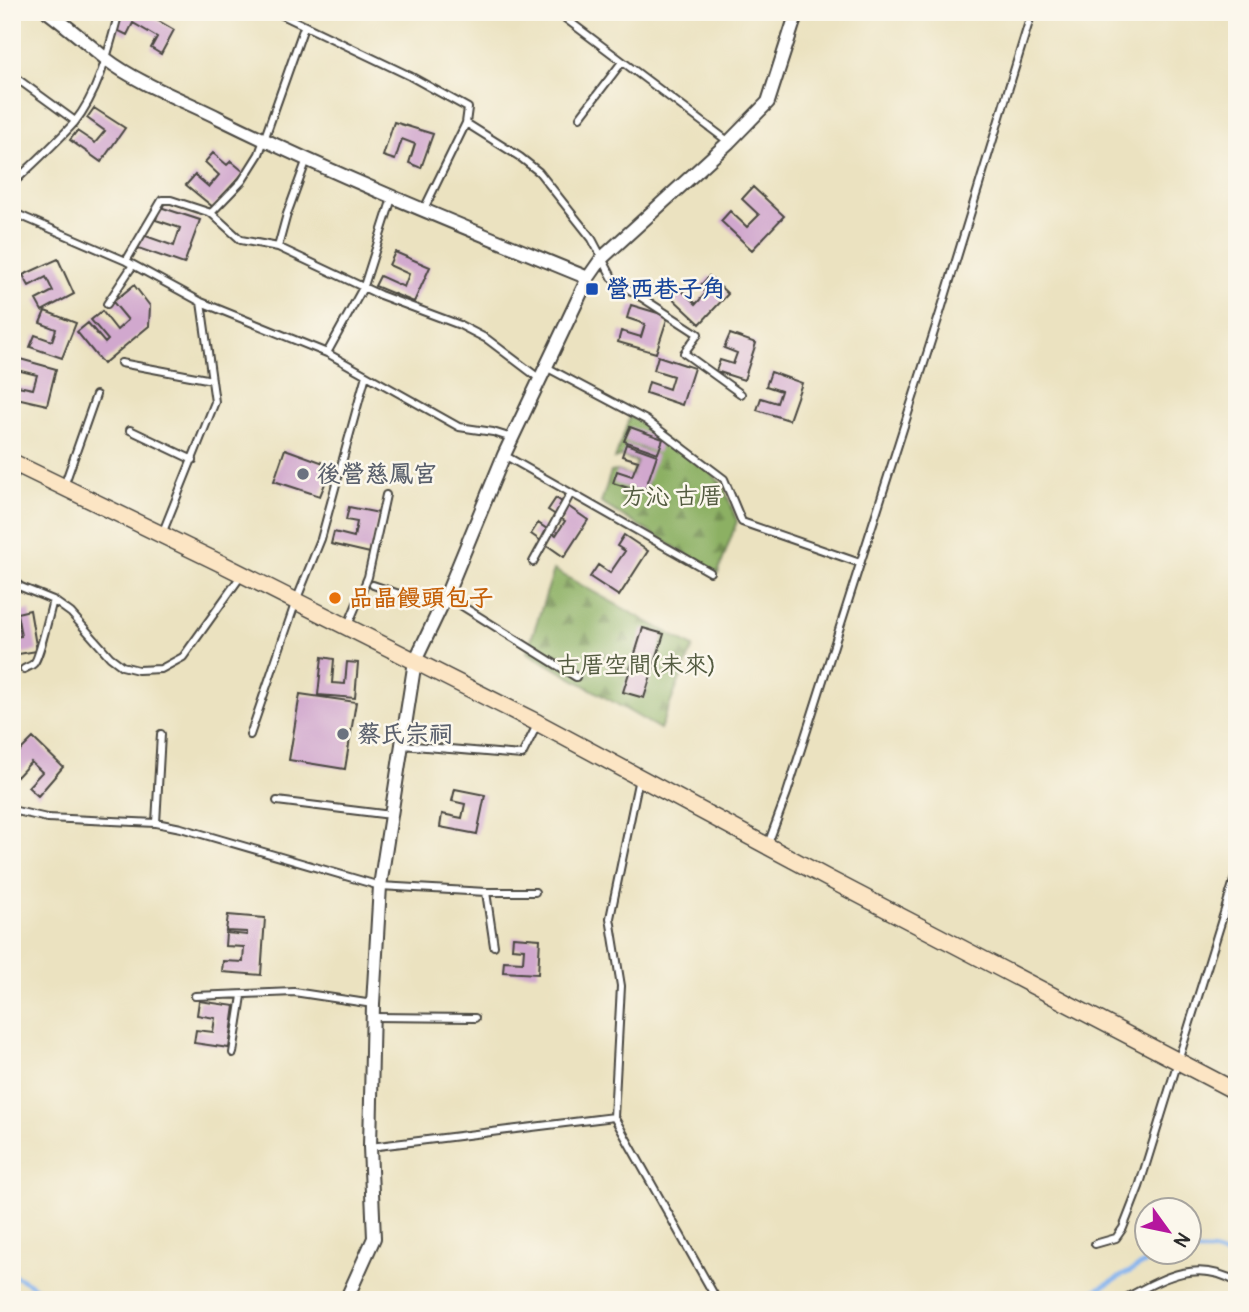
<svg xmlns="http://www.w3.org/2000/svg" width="1249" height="1312" viewBox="0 0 1249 1312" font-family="Pangolin,'LXGW WenKai TC',sans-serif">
	<defs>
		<pattern id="forest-firs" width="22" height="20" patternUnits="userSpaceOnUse" patternTransform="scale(1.75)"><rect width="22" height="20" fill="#8cb064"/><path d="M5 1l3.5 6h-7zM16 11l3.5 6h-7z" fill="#738f53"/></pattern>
	</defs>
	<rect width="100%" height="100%" fill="#fbf7ec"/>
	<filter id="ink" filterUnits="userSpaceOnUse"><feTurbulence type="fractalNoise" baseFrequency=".0143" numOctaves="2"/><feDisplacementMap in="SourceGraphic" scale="14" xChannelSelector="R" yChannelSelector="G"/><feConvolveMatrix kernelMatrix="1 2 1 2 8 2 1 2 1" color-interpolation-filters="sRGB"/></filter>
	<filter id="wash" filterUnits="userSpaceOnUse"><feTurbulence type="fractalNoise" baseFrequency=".00686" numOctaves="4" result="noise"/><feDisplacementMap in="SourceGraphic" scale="28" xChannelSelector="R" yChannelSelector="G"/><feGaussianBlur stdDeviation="1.57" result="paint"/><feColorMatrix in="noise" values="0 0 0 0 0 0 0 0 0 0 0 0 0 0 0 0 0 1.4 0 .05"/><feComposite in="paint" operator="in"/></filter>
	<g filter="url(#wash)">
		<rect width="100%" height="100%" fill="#ebe2c0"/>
		<path fill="url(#forest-firs)" stroke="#5c6e48" stroke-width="2" d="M630,416l76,52 17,17 14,36 -19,52 -117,-70 10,-31 6,-1 15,5 5,-14 -15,-6 -7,3z
			M554,570l139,77 -33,82 -133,-77z"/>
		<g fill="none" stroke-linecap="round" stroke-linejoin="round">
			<path stroke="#84b3ee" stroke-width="4.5" d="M1190,1251h22l25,8
				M12,1274l45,26
				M1077,1300l78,-42 24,-6"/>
		</g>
		<g id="blocks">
			<path fill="#d1a8ce" d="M124,12h19l31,18 -13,24 -10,-6 6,-11 -24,-14 -6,12 -12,-6z
				M94,108l31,20 -24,34 -31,-22 7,-9 18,12 10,-12 -18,-13z
				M394,122l39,12 -12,34 -12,-5 6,-19 -13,-5 -7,21 -12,-4z
				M213,153l14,12 4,-4 13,11 -31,35 -27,-22 9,-10 14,12 10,-12 -14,-13z
				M753,187l31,29 -32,34 -31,-29 9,-10 17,16 12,-12 -17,-16z
				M160,207l40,13 -16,44 -46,-16 5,-13 31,11 6,-18 -24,-8z
				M395,252l35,15 -16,35 -39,-16 5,-10 24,11 5,-13 -20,-9z
				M58,259l16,35 -32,17 -6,-11 17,-9 -7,-14 -17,9 -6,-11z
				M709,276l19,18 -28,30 -32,-30 8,-9 20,19 10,-11 -6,-7z
				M134,285l16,21 -1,20 -46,38 -26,-32 11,-9 17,20 3,-3 -17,-20 11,-9 15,19 11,-10 -15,-18z
				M631,305l37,11 -12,37 -38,-11 3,-11 20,6 4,-13 -18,-6z
				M45,311l31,12 -14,35 -32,-11 5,-12 17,6 4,-12 -16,-6z
				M730,334l26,9 -12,37 -28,-9 4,-11 13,4 4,-11 -13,-5z
				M658,356l36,12 -12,37 -36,-12 3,-11 20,7 4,-13 -19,-6z
				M20,359l36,10 -9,36 -35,-8 1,-12 20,4 4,-14 -20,-5z
				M771,372l31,11 -13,37 -32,-10 4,-12 16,5 4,-12 -15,-5z
				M630,427l33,12 -5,14 -34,-12z
				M626,444l31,11 -13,38 -31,-10 4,-12 15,5 6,-15 -16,-5z
				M285,449l47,17 -12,30 -46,-15z
				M556,498l32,22 -24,37 -33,-23 7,-11 18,12 9,-14 -17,-11z
				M349,507l30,6 -9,40 -39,-9 3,-12 20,5 3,-15 -11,-2z
				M624,535l24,16 -29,45 -29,-19 8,-12 12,8 15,-22 -8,-5z
				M30,610l7,41 -25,4v-18l9,-1 -4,-23z
				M643,628l21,6 -20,64 -21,-6z
				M322,657l12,2 -2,24 13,1 2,-22 11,1 -3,35 -37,-3z
				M300,694l56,8 -11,67 -56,-9z
				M33,738l30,29 -25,29 -10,-9 14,-15 -11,-10 -14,15 -5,-5v-13z
				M455,789l30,6 -8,39 -37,-7 2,-13 20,4 3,-14 -13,-3z
				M228,915l37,3 -4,57 -39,-3 1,-11 20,1 1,-15 -19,-1 1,-13 21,2v-3l-21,-1z
				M513,937l27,2 -2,35 -35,-2 1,-11 19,1 1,-13 -12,-1z
				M199,1001l36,5 -6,42 -35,-5 2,-13 17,2 2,-14 -18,-3z"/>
		</g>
	</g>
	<g filter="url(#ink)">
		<use href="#blocks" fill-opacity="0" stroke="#484641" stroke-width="2"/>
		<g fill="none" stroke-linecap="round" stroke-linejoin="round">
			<g stroke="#484641" stroke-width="10">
				<path id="lane" d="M276,12l134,64 58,32 -2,15 54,34 19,15 53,67 21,40 85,55 -14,19 57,41
					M557,12l172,130
					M12,75l63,46
					M580,117l42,-55
					M12,184c21,-20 43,-40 62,-61 25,-31 35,-74 45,-111
					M424,209l42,-86
					M12,212l114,49 75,41 126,51 132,74 34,5 19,6
					M211,213l31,-32 17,-27 45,-127
					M278,247l9,-33 20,-55
					M126,261l36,-61h9l40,13 30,27 37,7 102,48 80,30 27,14 53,40
					M107,304l26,-39
					M327,353l37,-67 28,-88
					M121,363l91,17
					M546,367l100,53 78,59 18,43 118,41
					M130,430l63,30
					M504,455l206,117
					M12,479l7,-12
					M64,486l32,-91
					M162,534l53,-132 -14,-100
					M533,562l38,-69
					M12,580l9,7 32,13 18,13 39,44 12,9 16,4 23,-1 22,-12 58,-81
					M373,585l67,23
					M446,596l130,81
					M348,625l20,-48 18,-82
					M24,669c3,-2 8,-3 10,-6 5,-4 16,-52 19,-63
					M250,735l46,-134 25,-62 45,-164
					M402,745l120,10 16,-32
					M277,801l114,14
					M12,810l35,8 109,5 25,5 199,58 106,6h49
					M156,823l5,-89
					M768,844l19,-51 153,-480 92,-301
					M486,892l8,54
					M195,996l99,-4 79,12
					M373,1017l102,1
					M233,1053l9,-57
					M614,1117l103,183
					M370,1147l244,-30 7,-131 -11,-68 29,-140
					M1095,1244l21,-6 7,-10 16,-41 98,-316
					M1122,1300c38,-20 73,-43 115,-18"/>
			</g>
			<g stroke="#484641" stroke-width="16">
				<path id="street" d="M48,12c20,15 39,31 58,47 31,24 77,41 113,59 120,59 245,109 369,160
					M346,1300l28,-62 -4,-91 3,-143 7,-118 35,-225 31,-65 58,-141 84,-177 14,-20 127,-116 39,-40 29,-90"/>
			</g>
			<g stroke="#484641" stroke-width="19">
				<path id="secondary" d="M12,462l210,102 316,159 289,155 410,214"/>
			</g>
			<use href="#lane" stroke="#fff" stroke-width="6"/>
			<use href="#street" stroke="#fff" stroke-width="12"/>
			<use href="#secondary" stroke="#fce5c4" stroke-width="16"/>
		</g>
	</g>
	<rect fill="#1a4fb4" stroke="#fbf7ec" stroke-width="2.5" x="585" y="282" width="14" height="14" rx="3.5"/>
	<g fill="#6b7280" stroke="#fbf7ec" stroke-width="2.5">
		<circle cx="303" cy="474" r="7"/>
		<circle cx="343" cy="734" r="7"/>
	</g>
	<circle fill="#e8710a" stroke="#fbf7ec" stroke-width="2.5" cx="335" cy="598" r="7"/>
	<g text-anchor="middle" stroke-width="5" stroke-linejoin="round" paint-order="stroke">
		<g font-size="24" font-weight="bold" fill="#164399" stroke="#fbf7ec" text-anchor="start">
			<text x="606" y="297">營西巷子角</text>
		</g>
		<g font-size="24" font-weight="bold" fill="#5b616d" stroke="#fbf7ec" text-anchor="start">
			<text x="317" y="482">後營慈鳳宮</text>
			<text x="357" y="742">蔡氏宗祠</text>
		</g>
		<g font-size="24" fill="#535b40" stroke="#fbf7ec">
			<text x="672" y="504">方沁 古厝</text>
			<text x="636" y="673">古厝空間(未來)</text>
		</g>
		<g font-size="24" font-weight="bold" fill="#c56008" stroke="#fbf7ec" text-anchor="start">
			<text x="349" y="606">品晶饅頭包子</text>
		</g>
	</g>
	<rect width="1249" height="1312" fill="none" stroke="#fbf7ec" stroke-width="42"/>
	<g transform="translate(1168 1231) rotate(123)"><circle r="33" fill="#fbf7ec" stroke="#a8a59f" stroke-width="2"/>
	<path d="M0-5L12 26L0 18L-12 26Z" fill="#b5179e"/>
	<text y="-10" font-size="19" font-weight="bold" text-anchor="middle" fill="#2b2b2b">N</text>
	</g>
</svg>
